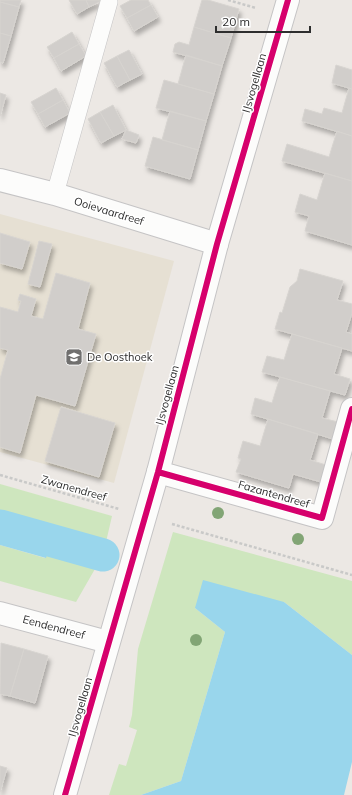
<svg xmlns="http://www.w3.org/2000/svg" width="352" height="795" viewBox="0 0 352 795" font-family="Mulish,sans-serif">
	<defs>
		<filter id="shadow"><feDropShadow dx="2.5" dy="4.5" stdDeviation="2" flood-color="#0004"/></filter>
	</defs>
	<rect width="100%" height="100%" fill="#ece8e4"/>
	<path fill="#e6e0d3" d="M0,214l174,47 -60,222 -114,-31z"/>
	<path fill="#cee6be" d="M0,484l112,32 -9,39 -27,47 -76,-21v-36l45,13 7,-20 -52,-18z
		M173,532l179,49v74l-68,-53 -89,6 30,24 -44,149 -40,14h-32l10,-31 7,2 11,-36 -8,-3 3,-12 6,-66z"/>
	<path fill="#99d6ec" d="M0,520l52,18 -6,20 -46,-13z
		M203,580l81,22 68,53v107l-8,33h-203l40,-14 44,-149 -30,-24z"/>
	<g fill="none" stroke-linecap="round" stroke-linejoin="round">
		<path stroke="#99d6ec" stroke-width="33" d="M0,526l103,29"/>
	</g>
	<path fill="#d1cecb" stroke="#d7d4d0" filter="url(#shadow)" d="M0,0h21l-2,7 -19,-5z
		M69,0h17l3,7 -12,7z
		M86,0h15v1l-12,6z
		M131,0h17l3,5 -24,13 -7,-12z
		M202,0h6l31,9 -8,29 -37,-11z
		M0,2l19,5 -8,29 -11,-3z
		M151,5l7,12 -24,14 -7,-13z
		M194,27l37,11 -9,28 -49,-14 2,-8 4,-2 10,3z
		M72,32l7,12 -25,14 -7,-11z
		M0,33l11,3 -8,27 -3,-1z
		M79,44l7,12 -25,15 -7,-13z
		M129,50l13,24 -12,6 -13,-24z
		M186,55l36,11 -8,28 -36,-10z
		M117,56l13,24 -13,7 -13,-24z
		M336,65l16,5v19l-20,-6z
		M164,80l50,14 -8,27 -50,-13z
		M56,88l7,12 -25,14 -7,-12z
		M349,88l3,1v47l-50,-15 3,-12 17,5 2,-6 18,5z
		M0,93l6,2 -6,21z
		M63,100l7,13 -25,14 -7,-13z
		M113,105l13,25 -12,6 -14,-24z
		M170,111l36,10 -8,29 -36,-10z
		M100,112l14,24 -13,7 -13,-24z
		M126,130l13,5 -3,8 -14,-4z
		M337,131l15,5v45l-70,-20 5,-17 42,13z
		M153,137l45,13 -8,29 -45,-13z
		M325,173l27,8v64l-47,-14 4,-15 -14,-4 5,-18 17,6z
		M0,233l30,9 -8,27 -22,-6z
		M39,241l13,3 -12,43 -12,-3z
		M300,269l43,12 -6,19 15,4v9l-6,19 6,2v17l-77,-22 5,-17 2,1 8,-26 7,-6z
		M56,273l34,10 -12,46 18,5 -21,72 -39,-11 -16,58 -20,-6v-68l8,-29 -8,-2v-41l18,5 3,-11 -3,-1 2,-6 16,5 -5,17 12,3z
		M292,334l50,14 -8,26 16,5 -5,16 -83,-23 5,-16 17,4z
		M280,377l50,14 -8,27 16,4 -5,17 -82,-25 4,-16 17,5z
		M61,407l54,16 -16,54 -54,-16z
		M268,419l50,15 -8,26 16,5 -5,17 -28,-8 -4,14 -53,-16 5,-13 -3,-1 5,-17 17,5z
		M1,643l23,6 -14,47 -10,-2z
		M24,649l24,7 -13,47 -25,-7z
		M0,766l7,2 -7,24z"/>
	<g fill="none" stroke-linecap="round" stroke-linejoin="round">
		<g stroke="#c5c4c5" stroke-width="18">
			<path id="service" d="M55,194l54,-192"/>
		</g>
		<g stroke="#c5c4c5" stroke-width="24">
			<path id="minor" d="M0,180l55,14 162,50
				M158,472l164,46 30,-109
				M0,613l108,29"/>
		</g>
		<g stroke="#c5c4c5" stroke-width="24">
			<path id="tertiary" d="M65,795l93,-323 59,-228 71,-244"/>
		</g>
		<path stroke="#c9c9c8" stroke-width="2.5" stroke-dasharray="3 2" stroke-linecap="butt" d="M228,0l28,8
			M0,475l119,34
			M172,524l180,51"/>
		<use href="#service" stroke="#fcfcfb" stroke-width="17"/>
		<use href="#minor" stroke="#fcfcfb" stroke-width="22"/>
		<use href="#tertiary" stroke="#fcfcfb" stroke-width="22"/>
		<g stroke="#fff" stroke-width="8">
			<path id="cycleway" d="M158,472l164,46 30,-109
				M65,795l93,-323 59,-228 71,-244"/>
		</g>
		<use href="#cycleway" stroke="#d6006c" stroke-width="6"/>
	</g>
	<g fill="#82a575">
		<circle cx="218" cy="513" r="6"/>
		<circle cx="298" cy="539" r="6"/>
		<circle cx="196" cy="640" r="6"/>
	</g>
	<defs>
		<g id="school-square" transform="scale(0.9)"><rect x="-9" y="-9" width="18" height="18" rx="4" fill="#706f6e" stroke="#fff"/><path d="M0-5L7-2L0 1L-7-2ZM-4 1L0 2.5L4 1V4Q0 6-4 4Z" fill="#fff"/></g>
	</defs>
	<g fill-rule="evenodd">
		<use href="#school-square" x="74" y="357"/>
	</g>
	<g text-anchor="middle" stroke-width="3" stroke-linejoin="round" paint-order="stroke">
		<g font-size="11" fill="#2e2e2e" stroke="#fff">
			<text transform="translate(254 83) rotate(-74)" y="4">IJsvogellaan</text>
			<text transform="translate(109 211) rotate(17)" y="4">Ooievaardreef</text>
			<text transform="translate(167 395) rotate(-75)" y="4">IJsvogellaan</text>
			<text transform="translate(74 488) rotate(16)" y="4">Zwanendreef</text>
			<text transform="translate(274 494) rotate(16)" y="4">Fazantendreef</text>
			<text transform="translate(54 627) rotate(15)" y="4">Eendendreef</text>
			<text transform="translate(80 707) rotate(-74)" y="4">IJsvogellaan</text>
		</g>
		<g font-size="11" fill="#2e2e2e" stroke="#fff" text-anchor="start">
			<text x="87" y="361">De Oosthoek</text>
		</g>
	</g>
	<path d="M216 26v6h94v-6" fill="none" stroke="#2e2e2e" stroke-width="2"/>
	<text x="222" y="26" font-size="12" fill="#2e2e2e" stroke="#ffffff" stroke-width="3" paint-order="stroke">20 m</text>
</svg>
